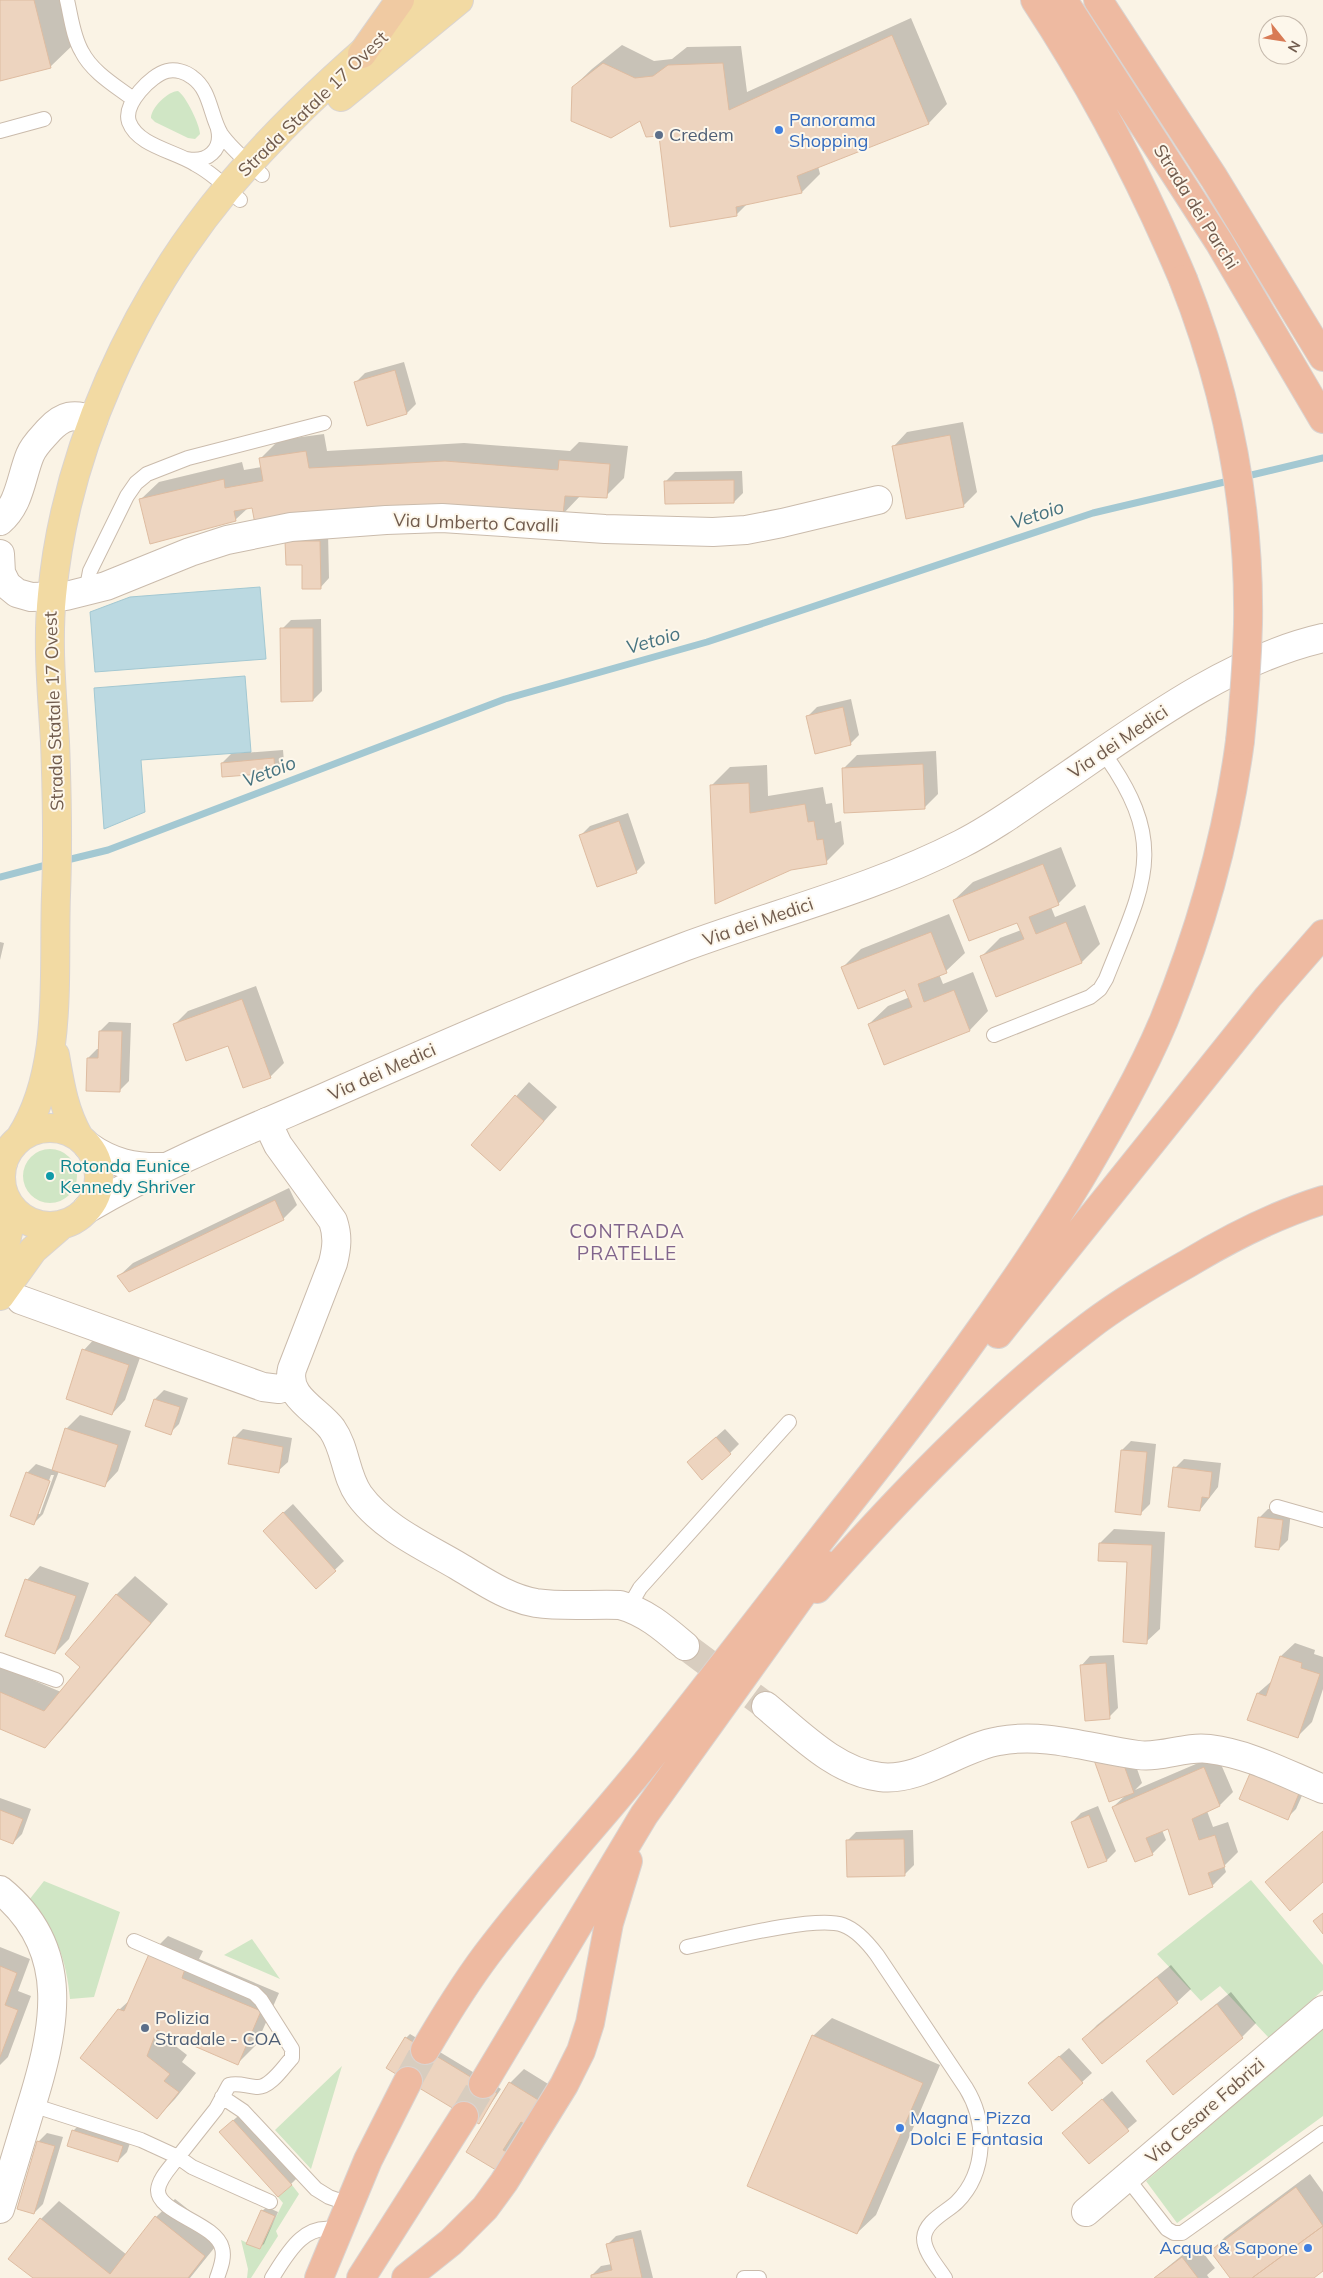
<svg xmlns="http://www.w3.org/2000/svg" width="1323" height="2278" viewBox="0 0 1323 2278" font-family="Mulish,sans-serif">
	<rect width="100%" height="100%" fill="#faf3e5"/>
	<path fill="#d0e6c5" d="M178,91c8,5 22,34 22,43l-5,5 -7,-1 -33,-16 -4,-4c0,-10 17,-27 27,-27z
		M23 1176a27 27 0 1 1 54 0a27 27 0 1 1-54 0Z
		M1251,1880l72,85v25l-54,48 -49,-52 -19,15 -44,-47z
		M44,1881l76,31 -26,85 -24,2c-3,-38 -15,-71 -41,-99z
		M252,1939l28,40 -56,-24z
		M1323,2029v87l-146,107 -31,-42z
		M342,2066l-31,103 -36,-39z
		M292,2185l7,9 -23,37 2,5 -27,42h-4l1,-9 -7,-29 19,9 23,-46 -5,-6z"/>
	<path fill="#bbd9e1" stroke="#a3c8d2" d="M260,587l6,72 -171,13 -5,-60 40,-15z
		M245,676l6,76 -110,8 4,52 -41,17 -10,-141z"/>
	<path fill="#0003" fill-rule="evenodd" d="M0,0h67l10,41 -27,26 -50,13z
		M911,18l36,86 -18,19 -111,43 2,8 -18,18 -55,12 -11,11 -75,-81 -20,-15 -68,-32 19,-18 30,-24 32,16 18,-2 15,-12 54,-1 6,46z
		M404,362l12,42 -9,9 -39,11 -12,-42 9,-9z
		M963,422l14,70 -14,14 -69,-60 13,-14z
		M324,434l3,17 137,-8 106,8 9,-9 49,4 -4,32 -18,18 -25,-1 -18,19 -310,-7 -5,1 -13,12 -95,-20 19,-18 83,-20 2,8 18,-3 -2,-8 19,-19z
		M742,471l1,22 -9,9 -68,-21 9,-9z
		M328,532l1,46 -9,10 -33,-46z
		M321,619l1,72 -9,9 -31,-71 9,-9z
		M851,699l8,36 -9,9 -42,-28 9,-9z
		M283,750l1,12 -9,9 -53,-8 9,-9z
		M936,751l2,43 -14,14 -81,-39 14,-14z
		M767,765l1,31 55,-9 3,17 6,-1 3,20 6,-2 3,23 -18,18 -35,6 -80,-82 19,-19z
		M628,813l17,50 -9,9 -55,-37 9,-9z
		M1061,847l15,39 -18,18 -7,3 4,10 30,-12 15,39 -18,18 -101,-5 19,-19 21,-8 -3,-9 -64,-21 19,-18z
		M949,914l16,39 -19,18 -7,3 4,10 30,-12 15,39 -18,19 -85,33 -16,-39 19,-18 22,-9 -4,-9 -63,-21 18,-18z
		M0,942l4,1 -4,17z
		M256,986l28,77 -14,14 -41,-33 -55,-19 14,-14z
		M109,1022l22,1 -2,58 -9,9 -32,-32 9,-9h2l1,-18z
		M529,1082l28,25 -57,63 -28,-25z
		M289,1188l8,17 -14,14 -164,57 14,-13z
		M97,1336l45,16 -17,48 -13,14 -28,-64z
		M164,1390l24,8 -9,26 -9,9 -24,-8 9,-26z
		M80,1415l51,16 -13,40 -13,14 -46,-14 -16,43 -9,9 -7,-50 9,-9 17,6 13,-41zM51,1475h3l-14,39h-3z
		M243,1429l49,9 -4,24 -10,9 -44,-33z
		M725,1429l14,15 -9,9 -33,1z
		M1131,1441l25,3 -6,60 -9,9 -19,-63z
		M1184,1459l37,4 -3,24 -18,23 -25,-42z
		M293,1504l51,57 -28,27 -43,-66z
		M1268,1509l23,2 -3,29 -9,9 -20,-31z
		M1114,1529l51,3 -5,97 -14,13 -17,-81 -29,-18z
		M40,1566l49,17 -20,56 -14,14 -28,-73z
		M135,1576l33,28 -105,124 -18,19 -45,-20v-61l61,26 21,-25 -15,-13 50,-60z
		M1295,1643l20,7 -1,4 9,3v32l-11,33 -14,14 -40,-43 15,-13 8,-24z
		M1114,1655l4,53 -9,9 -28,-51 9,-10z
		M1130,1749l12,34 -7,7 82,-35 16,37 -13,13 -13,6 6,16 15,-5 10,30 -14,14 2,6 -14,14 -44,-59 -6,3 4,10 -13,13 -17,8 -23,-54 14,-13 -18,6z
		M1252,1771l56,11 -12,27 -9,9z
		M0,1798l31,11 -9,25 -9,9 -13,-5z
		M1098,1806l18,45 -9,9 -35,-38 9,-9z
		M913,1830l1,35 -9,9 -58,-33 9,-9z
		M168,1936l35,15 -4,8 80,34 -23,52 -18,18 -72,-30 -2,4 23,18 -5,7 14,11 -21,26 -18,19 -38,-108 12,-11 19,-45z
		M0,1947l30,12 -12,32 13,5 -23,61 -8,8z
		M1171,1965l20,24 -14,13 -94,37 14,-14z
		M1231,1992l25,31 -14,14 -69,56 -25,-32 13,-13z
		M832,2018l108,47 -64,150 -19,18 -44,-197z
		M410,2034l91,55 -23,34 -72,-85z
		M1069,2048l23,25 -40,36 -23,-26z
		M524,2069l29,18 -29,36 -8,13 3,2 -23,30 14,-85z
		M1112,2091l25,30 -48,41 -16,-38z
		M243,2112l57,63 -9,9 -61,-61z
		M82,2122l50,15 -5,15 -9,9 -45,-30z
		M47,2133l16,4 -20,67 -9,9 4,-71z
		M1310,2174l13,18v77l-11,9h-80l-21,-27 14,-14z
		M175,2199l48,38 -33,41h-155l6,-59 18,-18 68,54 29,-38z
		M267,2207l11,5 -14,32 -5,4 3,-37z
		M641,2230l12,48h-60l-1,-3 9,-9 11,-2 -5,-19 9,-9z
		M1196,2244l19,24 -8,7 2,3h-55z"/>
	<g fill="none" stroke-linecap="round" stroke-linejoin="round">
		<path stroke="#a3c8d2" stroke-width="7" d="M1243,477l80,-19
			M63,861l45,-11 397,-151 202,-57 386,-129 140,-33
			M0,877l50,-13"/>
	</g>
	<path fill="#edd4bf" stroke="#debca1" d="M0,0h34l17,68 -51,13z
		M892,35l37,89 -132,52 5,17 -66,14 1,9 -67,11 -11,-91 -13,1 -6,-16 -29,17 -40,-17 1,-34 31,-24 32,15 18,-2 15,-11 55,-2 6,47z
		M395,370l12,44 -40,12 -13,-44z
		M950,435l14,72 -58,12 -14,-73z
		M306,451l3,17 136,-7 113,9 1,-10 51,4 -3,34 -42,-2 -2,19 -308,9 -3,-16 -18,3 2,10 -86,23 -11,-45 85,-20 1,9 38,-7 -4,-23z
		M734,480v23l-69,1 -1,-23z
		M285,541h35l1,48h-19v-24h-16z
		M280,628h33v73l-32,1z
		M843,707l8,38 -36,9 -9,-38z
		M274,758l1,15 -53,4 -1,-14z
		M923,764l2,45 -81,4 -2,-45z
		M749,783l1,30 55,-9 3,18 6,-1 3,19 6,-1 4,25 -36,6 -76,34 -5,-119z
		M619,821l18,52 -40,14 -18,-52z
		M1043,864l16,41 -30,12 7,17 30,-12 16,41 -86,34 -16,-41 44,-17 -7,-16 -48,18 -16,-41z
		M931,932l16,41 -29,11 6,18 30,-12 16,41 -86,34 -16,-41 44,-17 -7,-17 -47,19 -17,-42z
		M242,999l29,79 -28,10 -15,-42 -42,15 -13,-37z
		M99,1031h23l-2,61 -34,-1 1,-33h11z
		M515,1095l29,26 -44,50 -29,-26z
		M275,1200l9,20 -155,72 -12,-16z
		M82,1349l47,16 -17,50 -46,-16z
		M154,1399l26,8 -9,28 -26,-9z
		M65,1428l53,17 -13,42 -53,-17z
		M233,1437l50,10 -4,26 -51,-9z
		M716,1437l15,17 -29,26 -15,-18z
		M1121,1450l26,2 -6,63 -26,-3z
		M1173,1467l39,5 -3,26 -7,-1 -2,14 -32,-4z
		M26,1472l24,9 -16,44 -24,-9z
		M283,1512l53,59 -20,18 -53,-58z
		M1258,1517l25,3 -4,30 -24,-3z
		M1099,1543l53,2 -5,99 -24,-2 4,-80 -29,-1z
		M25,1579l51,17 -21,58 -50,-18z
		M116,1594l35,29 -106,125 -45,-19v-37l44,19 36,-44 -15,-13z
		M1280,1656l22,7 -1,5 19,6 -22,64 -51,-18 10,-27 9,3z
		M1106,1663l4,56 -25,2 -5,-56z
		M1121,1757l13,36 -25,9 -15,-42z
		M1204,1767l16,39 -28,13 7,21 16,-5 10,32 -17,6 5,14 -24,8 -21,-66 -22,9 7,17 -18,7 -23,-55z
		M1251,1771l49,20 -12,29 -49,-21z
		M0,1810l23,9 -10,25 -13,-5z
		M1089,1815l18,46 -19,7 -17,-46z
		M1323,1831v51l-33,29 -25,-29z
		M904,1839l1,37 -58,1 -1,-37z
		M1323,1913v21l-10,-13z
		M149,1954l36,15 -3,9 79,33 -23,54 -81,-35 -10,26 23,18 -6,7 15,11 -22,27 -77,-61 38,-49 6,2z
		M0,1966l17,7 -12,32 13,5 -18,47z
		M1157,1977l21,26 -76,61 -20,-25z
		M1217,2004l26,34 -70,57 -27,-34z
		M812,2035l111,48 -66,151 -110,-48z
		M405,2037l92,56 -18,31 -93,-56z
		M1059,2056l24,27 -31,28 -24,-28z
		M509,2082l31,19 -14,24 -5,-3 -18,28 4,2 -11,18 -30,-18z
		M1102,2099l27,32 -40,33 -27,-31z
		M233,2120l59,65 -14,12 -59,-65z
		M72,2130l51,16 -5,16 -51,-16z
		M37,2141l18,5 -21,68 -17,-5z
		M1296,2187l27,39 -71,52h-22l-20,-27z
		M261,2210l14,6 -15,33 -14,-5z
		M155,2216l50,40 -17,22h-155l-25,-19 32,-41 70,56z
		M1323,2226v45l-9,7h-62z
		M633,2238l9,40h-51v-3l21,-5 -6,-26z
		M1182,2257l16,21h-44z"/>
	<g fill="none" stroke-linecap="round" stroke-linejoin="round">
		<path stroke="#d8cdbf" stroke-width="28" stroke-dasharray="28 14" stroke-linecap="butt" d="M685,1646l81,60"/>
		<path stroke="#d8cdbf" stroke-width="28" stroke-dasharray="28 14" stroke-linecap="butt" d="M408,2081l17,-31
			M464,2116l19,-32"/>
		<g stroke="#cabbac" stroke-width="16">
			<path id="service" d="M67,0c4,17 6,37 15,52 10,20 34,34 51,47
				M0,131l44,-12
				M187,159c20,4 36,-9 31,-30
				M240,200c-14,-13 -28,-27 -45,-36 -20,-13 -57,-18 -66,-42 -6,-18 22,-47 38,-51 9,-2 19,1 25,6 19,13 18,39 29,57 11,16 27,28 41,41
				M86,592l4,-21 37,-75 9,-13 11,-9 41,-16 136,-35
				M994,1035l96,-38 10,-8 6,-10c38,-96 64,-134 -3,-227
				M1277,1507l46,13
				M629,1607l11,-19 149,-166
				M0,1660l56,20
				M687,1947c33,-7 128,-32 156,-22 14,5 25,18 34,30l89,133c21,34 21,84 -9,114 -10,10 -32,19 -33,36 0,14 14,29 21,40
				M222,2097l21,14 73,78 13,8 20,7
				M32,2105l109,35 37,17 38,-48 13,-24c10,-3 19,2 29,2 13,0 26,-21 34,-29v-9l-31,-49 -7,-7 -120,-52
				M1127,2178l40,51 7,4h8l141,-100
				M217,2278c3,-9 8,-20 5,-30 -6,-25 -65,-35 -64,-58 1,-12 13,-23 20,-33l14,10 78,35
				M272,2278c15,-24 33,-58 67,-47
				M744,2278h15"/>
		</g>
		<g stroke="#cabbac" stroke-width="30">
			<path id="minor" d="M0,521c20,-17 21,-44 30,-66 4,-10 12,-17 19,-25 14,-15 25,-17 44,-10
				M0,554l1,19 6,12 10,8 14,4 35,-1 40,-10 84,-34 37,-12 64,-13 95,-7 56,-2 163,11 108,3 33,-2 36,-7 96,-23
				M267,1122l11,23 55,76c5,15 4,26 0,42l-41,106c-7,28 26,41 40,60 14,20 13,46 27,66 24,33 65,51 99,71 24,14 49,32 78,37 27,4 56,1 84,2 26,7 45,24 65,41
				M21,1300l242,87 16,2 13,-4
				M766,1706c33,27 70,66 114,71 40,5 81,-30 119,-36 46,-9 93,8 139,14 24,3 47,-9 71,-6 41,5 77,25 114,40
				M0,1890c74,60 55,140 30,220 -10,33 -20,66 -30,99
				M1086,2212l237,-202"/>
		</g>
		<g stroke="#cabbac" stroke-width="30">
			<path id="tertiary" d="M88,1146c24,17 46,22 76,21
				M0,1165l3,-3
				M87,1209c75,-44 157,-77 236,-111 120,-53 239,-105 361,-151 92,-34 189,-58 277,-103 28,-14 55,-33 81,-51 85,-57 180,-132 281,-155"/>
		</g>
		<g stroke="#dad4d1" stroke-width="30">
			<path id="primary" d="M341,97l118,-97
				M55,1055c5,29 9,56 24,82
				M1 1177a49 49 0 1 1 98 0a49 49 0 1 1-98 0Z
				M20,1138c44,-68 33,-165 36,-243 2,-51 1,-102 -1,-153 -3,-49 -8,-98 -3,-147 13,-144 82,-294 174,-405 59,-70 128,-133 199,-190
				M0,1268l13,-58
				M0,1296l33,-46 30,-26"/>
		</g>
		<g stroke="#dad4d1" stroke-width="30">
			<path id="trunk" d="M362,54l38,-54"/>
		</g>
		<g stroke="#dad4d1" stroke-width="30">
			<path id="motorway" d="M1035,0c58,88 107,182 148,279
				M1063,0l156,242 104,177
				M1098,0l116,178 109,179
				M998,1334l270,-337 55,-63
				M817,1589c84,-94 171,-186 271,-262 31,-24 65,-44 99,-63 43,-26 88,-49 136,-64
				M425,2050c21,-36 43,-72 69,-105 49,-64 105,-123 156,-187 63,-79 125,-160 188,-241 86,-108 170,-219 242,-338 30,-51 61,-104 84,-159 37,-91 63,-181 76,-279
				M483,2084l161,-269 180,-251
				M319,2278l49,-118 40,-79
				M361,2278l103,-162
				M406,2278l45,-36 34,-34 19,-26 60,-97 17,-34 9,-28 19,-100 19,-62"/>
		</g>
		<use href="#service" stroke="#fff" stroke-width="14"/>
		<use href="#minor" stroke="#fff" stroke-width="28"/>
		<use href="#tertiary" stroke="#fff" stroke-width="28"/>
		<use href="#primary" stroke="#f2daa3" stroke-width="28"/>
		<use href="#trunk" stroke="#f0caa2" stroke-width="28"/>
		<use href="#motorway" stroke="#eebaa1" stroke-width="28"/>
		<g stroke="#dad4d1" stroke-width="30" stroke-linecap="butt">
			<path id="motorway-bridge" d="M1183,279c43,109 67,227 65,345 -1,39 -4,78 -8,117"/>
		</g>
		<use href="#motorway-bridge" stroke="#eebaa1" stroke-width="28"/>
	</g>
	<g fill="#3f7fe0" stroke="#fdf7eb" stroke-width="2">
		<circle cx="779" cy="130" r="5"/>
		<circle cx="900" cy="2128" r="5"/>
		<circle cx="1308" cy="2248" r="5"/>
	</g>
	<g fill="#5c6f8a" stroke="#fdf7eb" stroke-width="2">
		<circle cx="659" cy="135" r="5"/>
		<circle cx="145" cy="2028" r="5"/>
	</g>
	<circle fill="#0f9aa8" stroke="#fdf7eb" stroke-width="2" cx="50" cy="1176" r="5"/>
	<g text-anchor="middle" stroke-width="4" stroke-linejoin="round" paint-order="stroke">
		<g font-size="18" fill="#705b4d" stroke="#fdf7eb">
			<text transform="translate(313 104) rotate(-44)" y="6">Strada Statale 17 Ovest</text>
			<text transform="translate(1196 207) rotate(58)" y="6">Strada dei Parchi</text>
			<text transform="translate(476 523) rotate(2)" y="6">Via Umberto Cavalli</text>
			<text transform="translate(54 711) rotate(-92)" y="6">Strada Statale 17 Ovest</text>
			<text transform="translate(1118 742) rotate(-34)" y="6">Via dei Medici</text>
			<text transform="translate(758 922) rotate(-19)" y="6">Via dei Medici</text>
			<text transform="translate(382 1072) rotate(-24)" y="6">Via dei Medici</text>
			<text transform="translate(1205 2111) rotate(-41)" y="6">Via Cesare Fabrizi</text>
		</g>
		<g font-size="18" fill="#366cbe" stroke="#fdf7eb" text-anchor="start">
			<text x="789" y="126">Panorama<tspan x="789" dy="21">Shopping</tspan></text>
			<text x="910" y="2124">Magna - Pizza<tspan x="910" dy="21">Dolci E Fantasia</tspan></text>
			<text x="1298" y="2254" text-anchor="end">Acqua &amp; Sapone</text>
		</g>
		<g font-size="18" fill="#4e5e75" stroke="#fdf7eb" text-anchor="start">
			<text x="669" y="141">Credem</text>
			<text x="155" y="2024">Polizia<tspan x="155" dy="21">Stradale - COA</tspan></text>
		</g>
		<g font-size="18" fill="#0d838f" stroke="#fdf7eb" text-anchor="start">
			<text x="60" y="1172">Rotonda Eunice<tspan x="60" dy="21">Kennedy Shriver</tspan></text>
		</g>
		<g font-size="19" font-style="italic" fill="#487481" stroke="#fdf7eb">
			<text transform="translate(1037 514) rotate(-18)" y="7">Vetoio</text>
			<text transform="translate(653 640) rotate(-16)" y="7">Vetoio</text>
			<text transform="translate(269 771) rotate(-21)" y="7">Vetoio</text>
		</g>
		<g font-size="19" letter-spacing="1" fill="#81658c" stroke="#fdf7eb">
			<text x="627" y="1238">CONTRADA<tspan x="627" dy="22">PRATELLE</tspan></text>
		</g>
	</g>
	<g transform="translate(1283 40) rotate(120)"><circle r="24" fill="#fdf7eb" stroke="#c5b9ac"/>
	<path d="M0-4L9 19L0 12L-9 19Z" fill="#d87b55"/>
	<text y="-8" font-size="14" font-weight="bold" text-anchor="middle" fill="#705b4d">N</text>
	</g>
</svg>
